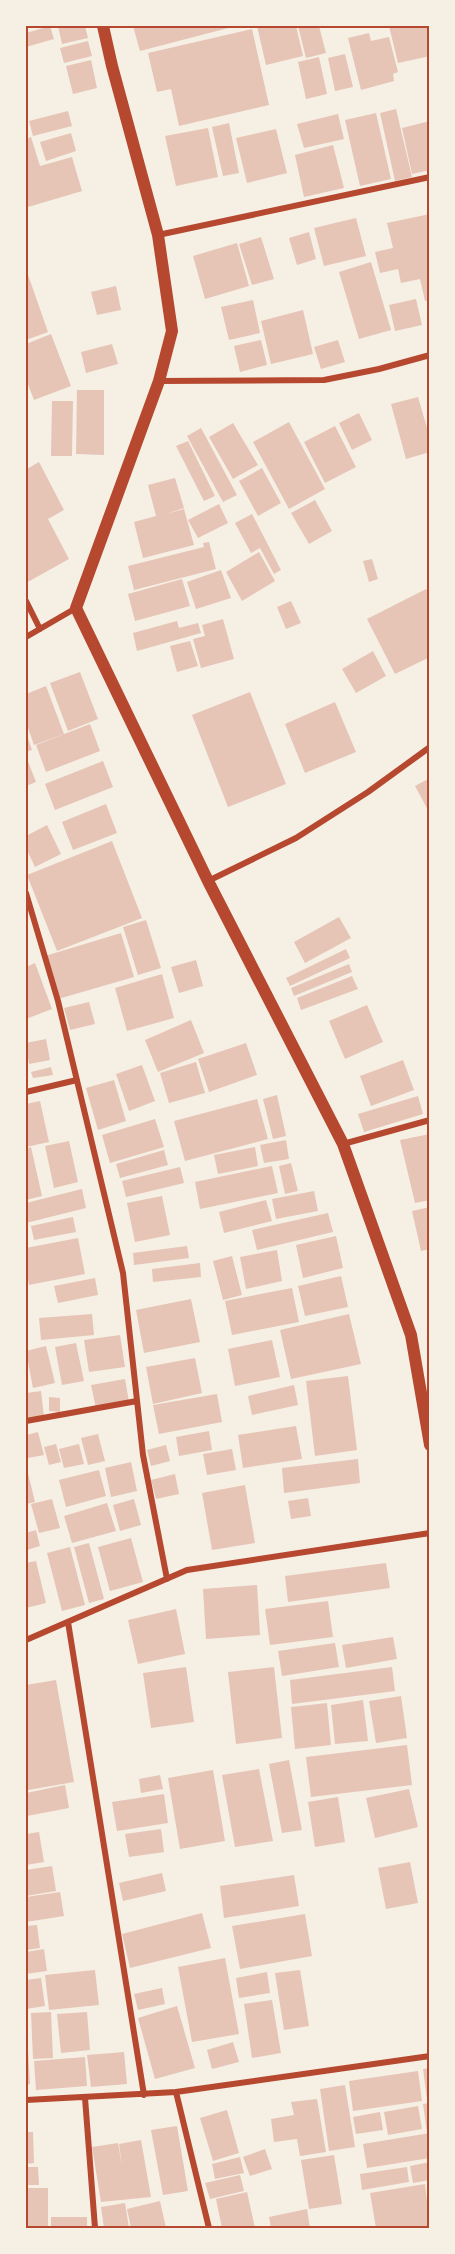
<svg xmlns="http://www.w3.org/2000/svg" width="455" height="2254" viewBox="0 0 455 2254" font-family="'Asap Condensed',sans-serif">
	<rect width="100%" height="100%" fill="#f6efe4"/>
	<path fill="#e6c5b7" d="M50,26l4,13 -28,8v-14z
		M58,26h27l3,12 -26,6z
		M133,26h103l-96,25z
		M257,26h39l7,30 -37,9z
		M298,26h21l7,27 -20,5z
		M389,26h41v30l-32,7z
		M252,29l17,76 -90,21 -8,-37 -14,3 -9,-39z
		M369,33l2,8 18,-4 9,35 -5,2 1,7 -33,9 -13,-52z
		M88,41l4,15 -28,7 -4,-15z
		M345,54l8,33 -18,4 -7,-33z
		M319,57l8,37 -21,5 -8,-37z
		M91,60l6,28 -24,6 -7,-28z
		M396,109l16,68 -17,4 -15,-68z
		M68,111l4,15 -39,10 -4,-15z
		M376,113l15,66 -31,7 -15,-66z
		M338,114l6,25 -40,9 -7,-24z
		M430,121v49l-18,4 -10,-46z
		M229,123l10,50 -16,3 -11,-49z
		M208,128l10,49 -42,9 -11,-50z
		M276,129l11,44 -40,10 -11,-45z
		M71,133l5,18 -30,10 -6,-19z
		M31,137l9,29 32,-9 10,34 -54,16 -2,-7v-61z
		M333,145l11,43 -40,9 -9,-42z
		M430,214v86l-5,1 -5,-22 -19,4 -3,-14 -18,4 -5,-21 18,-4 -6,-25z
		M356,218l10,38 -42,10 -10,-38z
		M309,232l7,27 -19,6 -8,-27z
		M261,237l13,42 -22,6 -13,-41z
		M237,243l12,43 -44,13 -12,-43z
		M371,262l20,68 -32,9 -20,-67z
		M26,269l22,63 -22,8z
		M116,286l5,24 -24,5 -6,-23z
		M416,299l6,26 -27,6 -6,-26z
		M253,300l7,33 -31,7 -8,-33z
		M303,310l10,44 -42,10 -10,-43z
		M51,334l20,52 -37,14 -8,-21v-35z
		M261,340l6,25 -27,7 -6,-26z
		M338,340l7,22 -24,7 -7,-22z
		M112,344l6,20 -32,9 -5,-21z
		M77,390h27v65l-28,-1z
		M418,397l12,41v14l-24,7 -15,-55z
		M52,401h21l-1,55h-21z
		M359,413l13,27 -20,10 -13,-27z
		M289,422l36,67 -36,20 -36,-67z
		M233,423l25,42 -25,14 -24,-42z
		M335,426l21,41 -31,16 -21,-41z
		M201,428l36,67 -14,7 -36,-66z
		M188,441l27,55 -11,5 -28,-55z
		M39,462l25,48 -16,9 21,40 -43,24v-118l1,4z
		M262,468l19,35 -23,13 -19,-35z
		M175,478l9,30 -18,6 18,-5 10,36 -51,13 -9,-36 22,-6 -8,-31z
		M315,500l17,31 -23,13 -18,-31z
		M219,504l9,19 -30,15 -10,-18z
		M252,514l29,56 -7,4 -14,-26 -9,5 -16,-30z
		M209,542l7,27 -82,21 -6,-24 76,-19 -1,-4z
		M259,552l16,29 -33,20 -16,-29z
		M372,559l6,20 -9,3 -6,-21z
		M221,570l10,28 -35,11 -9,-27z
		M182,579l8,27 -55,15 -7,-27z
		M426,589l4,6v62l-35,17 -28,-55z
		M291,601l10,22 -15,6 -9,-22z
		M223,619l11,40 -33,9 -8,-29 12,-3 -3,-11z
		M177,621l2,7 19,-5 3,10 -64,18 -4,-18z
		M190,641l8,25 -21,6 -7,-26z
		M373,651l13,25 -30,17 -14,-24z
		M80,672l18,47 -30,12 -18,-48z
		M46,686l18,48 -30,11 -8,-23v-28z
		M250,692l36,92 -58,23 -36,-92z
		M335,702l21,50 -51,21 -20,-49z
		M90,724l10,27 -54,21 -10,-27z
		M26,732l6,18 -6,2z
		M26,756l10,26 -10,4z
		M103,761l10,26 -58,23 -10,-26z
		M430,778v36l-15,-28z
		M106,804l11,29 -44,17 -11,-28z
		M47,825l14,29 -26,13 -9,-19v-12z
		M112,841l30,77 -85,33 -30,-76z
		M339,917l12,21 -46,25 -11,-21z
		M146,920l15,48 -23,7 -15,-48z
		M121,933l13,44 -76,22 -13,-43z
		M346,949l4,9 -60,28 -4,-8z
		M196,960l7,26 -24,7 -8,-26z
		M35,963l17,46 -26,10v-52z
		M349,964l3,8 -58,24 -3,-8z
		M162,974l12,44 -47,13 -12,-43z
		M352,976l6,13 -57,21 -4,-12z
		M89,1002l6,22 -25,6 -6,-22z
		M367,1005l16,37 -38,17 -16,-38z
		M191,1020l13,33 -46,19 -13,-32z
		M46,1039l4,21 -21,4 -3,-21z
		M246,1043l11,32 -48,17 -11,-33z
		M403,1060l11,30 -43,16 -11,-30z
		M196,1062l9,31 -36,10 -9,-30z
		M142,1065l13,36 -26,10 -13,-37z
		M51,1067l2,8 -20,3 -2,-6z
		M114,1080l12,41 -28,9 -12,-42z
		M277,1095l9,41 -13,3 -10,-40z
		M418,1096l5,18 -59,18 -6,-18z
		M257,1099l11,40 -83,22 -11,-40z
		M40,1101l9,41 -23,5v-43z
		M155,1119l9,28 -54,16 -8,-28z
		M430,1134v66l-15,3 -15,-63z
		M286,1140l3,19 -25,4 -4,-18z
		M69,1141l9,41 -24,6 -9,-42z
		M31,1147l11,49 -16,4v-51z
		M255,1147l3,19 -40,8 -4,-19z
		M164,1150l4,15 -48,13 -4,-14z
		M291,1163l7,28 -13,3 -6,-28z
		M272,1166l6,27 -78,16 -5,-27z
		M180,1167l4,16 -58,14 -4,-16z
		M82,1189l4,19 -60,15v-20z
		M314,1191l4,20 -42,8 -4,-20z
		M162,1196l8,39 -35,7 -8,-39z
		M266,1200l6,21 -48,12 -5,-21z
		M430,1207v42l-9,2 -9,-40z
		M328,1213l5,19 -76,18 -5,-20z
		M73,1217l3,15 -42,8 -3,-14z
		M336,1236l7,32 -40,10 -7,-33z
		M78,1238l7,36 -56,11 -3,-17v-20z
		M187,1246l2,12 -55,7 -1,-12z
		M277,1250l5,31 -36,8 -6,-32z
		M232,1256l10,39 -19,5 -10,-39z
		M200,1263l1,14 -48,5 -1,-13z
		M341,1276l7,31 -43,9 -7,-30z
		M95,1278l3,17 -40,8 -4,-17z
		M292,1288l7,34 -67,13 -7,-34z
		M191,1299l9,43 -56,11 -8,-43z
		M92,1314l2,21 -53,5 -2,-22z
		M349,1314l12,50 -70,15 -11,-49z
		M120,1335l5,32 -36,5 -5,-32z
		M272,1340l8,37 -45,9 -7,-37z
		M76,1343l8,38 -22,4 -7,-38z
		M46,1346l9,37 -22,5 -7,-37z
		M195,1358l7,35 -49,11 -7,-37z
		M348,1376l9,74 -42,6 -9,-75z
		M125,1379l4,23 -33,6 -5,-23z
		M294,1385l4,20 -46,10 -4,-19z
		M41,1391l3,26 -18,2v-26z
		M217,1394l5,28 -63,12 -6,-29z
		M49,1397l11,1v14l-11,-1z
		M296,1426l6,33 -59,9 -5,-33z
		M209,1431l3,19 -33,6 -3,-19z
		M38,1432l6,23 -16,3 -2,-23z
		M98,1434l7,27 -17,4 -7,-27z
		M56,1444l5,18 -12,3 -5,-18z
		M79,1444l5,20 -20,4 -5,-19z
		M166,1445l4,16 -19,5 -4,-16z
		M232,1449l4,21 -29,5 -4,-21z
		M358,1459l2,24 -76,10 -2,-25z
		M131,1462l6,29 -26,6 -6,-29z
		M26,1465l9,37 -9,2z
		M99,1470l7,26 -40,11 -7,-27z
		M175,1474l4,20 -23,5 -5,-19z
		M245,1485l10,58 -43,7 -10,-57z
		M308,1498l3,18 -20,3 -3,-18z
		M52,1499l8,29 -21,5 -8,-29z
		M134,1499l7,26 -21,6 -7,-26z
		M107,1503l9,28 -44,12 -8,-27z
		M36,1530l4,16 -13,4 -1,-17z
		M131,1538l12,44 -33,9 -12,-44z
		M89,1543l15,56 -15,4 -15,-56z
		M70,1547l15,58 -23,6 -15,-58z
		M36,1561l10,42 -20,5v-45z
		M386,1563l4,25 -102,14 -3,-26z
		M257,1585l3,50 -54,4 -3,-50z
		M328,1601l5,36 -63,8 -5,-36z
		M176,1609l9,45 -47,10 -10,-44z
		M393,1637l4,22 -51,9 -4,-23z
		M335,1643l4,24 -57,9 -4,-25z
		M186,1667l8,55 -43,6 -8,-55z
		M274,1667l8,71 -46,6 -8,-72z
		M392,1667l3,24 -103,13 -2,-24z
		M56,1680l18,102 -46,8 -2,-17v-88z
		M401,1696l6,42 -31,5 -7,-42z
		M363,1700l5,41 -33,3 -4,-39z
		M327,1703l4,42 -36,4 -4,-42z
		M407,1745l5,40 -101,12 -5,-40z
		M289,1760l13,70 -20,3 -13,-69z
		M259,1769l14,72 -38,6 -13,-72z
		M213,1770l12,71 -45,8 -12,-71z
		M160,1775l3,14 -22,4 -2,-14z
		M65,1785l4,23 -42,8 -1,-23z
		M409,1789l9,38 -43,11 -9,-40z
		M164,1794l4,29 -51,8 -5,-29z
		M338,1797l7,45 -30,5 -7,-45z
		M161,1829l3,23 -35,5 -4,-23z
		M39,1832l5,30 -18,3v-31z
		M410,1862l8,41 -32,6 -8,-41z
		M52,1866l4,25 -30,5v-26z
		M162,1873l4,18 -43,10 -4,-18z
		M294,1875l5,31 -75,12 -4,-32z
		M60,1892l4,24 -38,6v-25z
		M202,1913l9,35 -81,20 -8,-34z
		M305,1914l7,42 -72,13 -8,-43z
		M37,1925l3,23 -14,2v-24z
		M44,1949l3,22 -21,3v-22z
		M225,1958l14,76 -47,8 -14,-75z
		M95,1970l4,35 -50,5 -4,-35z
		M300,1970l9,56 -25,4 -9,-57z
		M267,1972l3,21 -31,5 -3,-20z
		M41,1978l4,28 -19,3v-29z
		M162,1988l3,16 -27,6 -4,-16z
		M272,2000l9,53 -29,5 -8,-54z
		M177,2006l18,62 -40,11 -17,-61z
		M51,2012l2,46 -20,1 -2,-46z
		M87,2012l3,38 -29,3 -4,-39z
		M26,2033h1l3,51 -4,1z
		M233,2042l6,20 -27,7 -5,-19z
		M124,2052l3,32 -36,3 -4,-32z
		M85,2057l2,29 -51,4 -2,-29z
		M430,2068v31h-3l-4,-30z
		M418,2071l4,30 -69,10 -4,-30z
		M345,2085l10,62 -26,4 -9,-62z
		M317,2099l9,53 -26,4 -3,-17 -23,3 -3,-23 23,-4 -3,-13z
		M430,2103v29l-3,1 -4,-29z
		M418,2106l4,23 -34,6 -4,-23z
		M227,2110l12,43 -26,8 -13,-43z
		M380,2112l3,18 -27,4 -3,-17z
		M177,2126l11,65 -25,4 -12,-65z
		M26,2132h7l1,31 -8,1z
		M430,2133v25l-63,10 -4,-24z
		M141,2140l10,57 -50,5 -9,-55 26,-4 4,23 -3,-22z
		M265,2149l7,20 -22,7 -7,-19z
		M334,2155l8,49 -33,5 -8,-49z
		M240,2157l4,16 -29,6 -3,-15z
		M430,2162v18l-17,3 -3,-17z
		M26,2167h12l1,18h-13z
		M407,2167l2,15 -47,8 -2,-16z
		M240,2175l4,16 -34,8 -5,-16z
		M425,2184l5,44h-54l-6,-35z
		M26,2188h22v40h-22z
		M247,2192l8,36h-33l-6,-29z
		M160,2201l6,27h-35l-4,-19z
		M125,2203l4,25h-25l-3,-21z
		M307,2209l3,19h-39l-2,-11z
		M51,2217h36v11h-36z"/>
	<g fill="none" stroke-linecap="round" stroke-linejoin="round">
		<path stroke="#b5482f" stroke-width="6" d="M158,235l272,-58
			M159,381l165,-1 55,-11 51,-14
			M26,601l14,28
			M26,637l50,-29
			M208,881l88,-43 72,-46 62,-45
			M26,893l32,108 65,272 20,182 24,124
			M26,1092l51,-12
			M343,1144l87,-24
			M26,1421l111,-20
			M68,1622l76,473
			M26,1640l161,-70 243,-37
			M176,2092l33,136
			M85,2098l10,130
			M26,2100l150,-8 254,-36"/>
		<path stroke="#b5482f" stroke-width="12" d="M103,26l9,40 46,169 14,96 -13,50 -83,227 132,273 135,263 68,191 19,110"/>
	</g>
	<rect width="455" height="2254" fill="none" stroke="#f6efe4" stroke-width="54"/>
	<rect x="27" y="27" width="401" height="2200" fill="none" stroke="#b5482f" stroke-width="2"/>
</svg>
